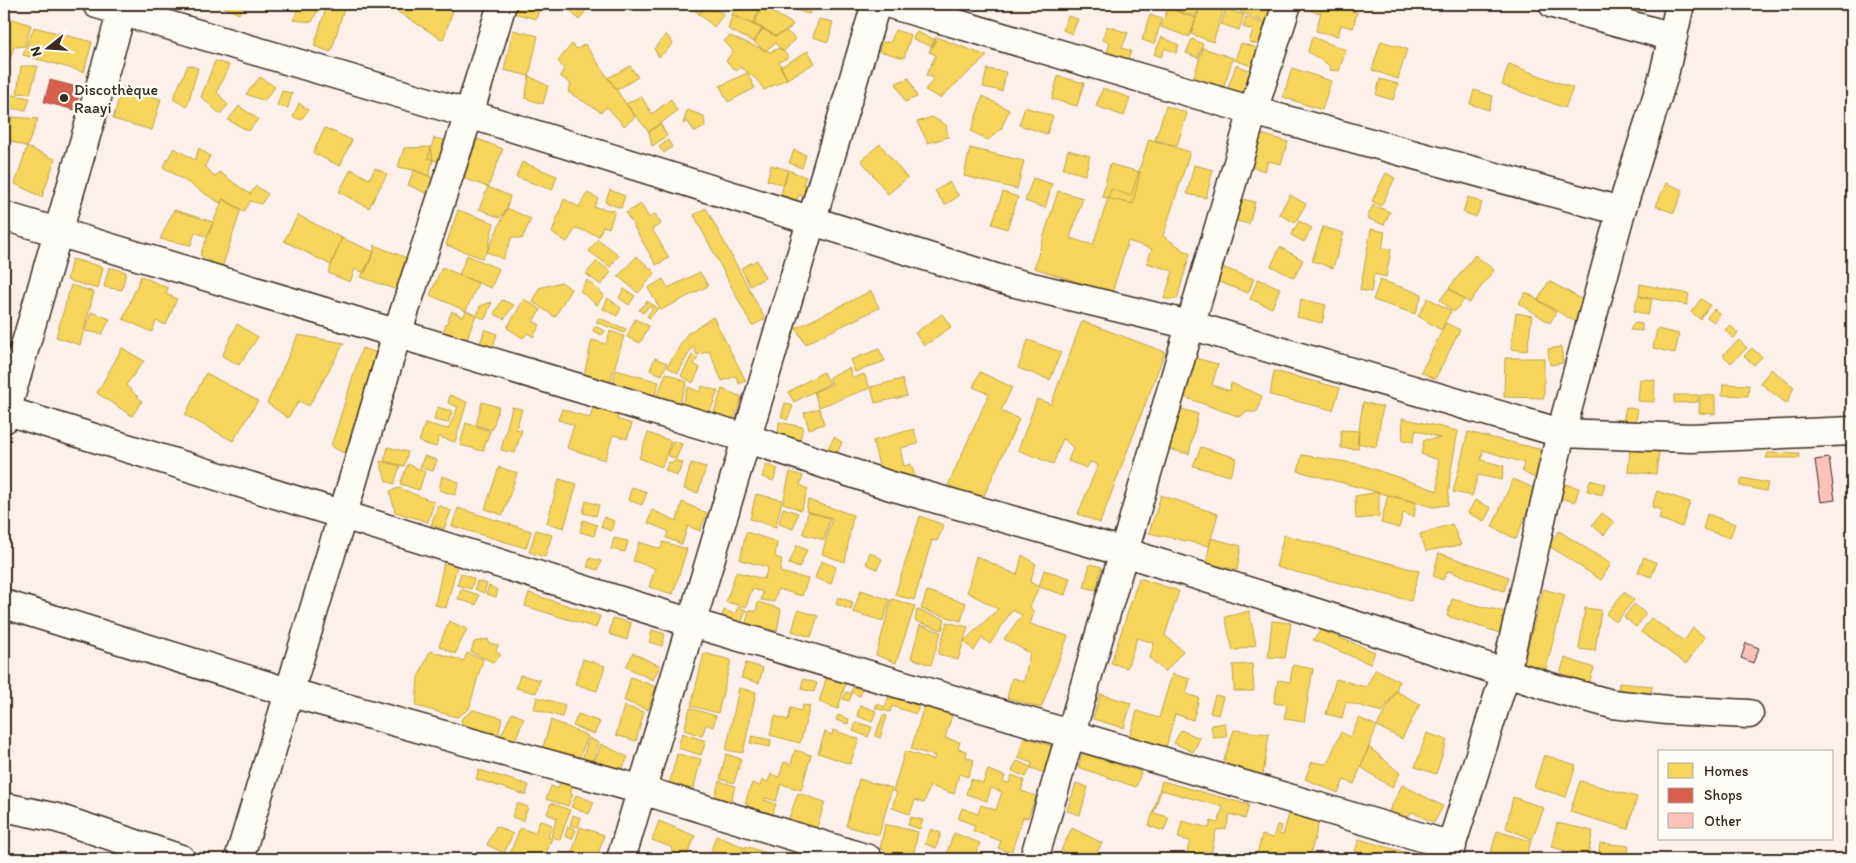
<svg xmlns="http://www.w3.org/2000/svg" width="1856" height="863" viewBox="0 0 1856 863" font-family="Itim,sans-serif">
	<rect width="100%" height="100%" fill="#fdf0eb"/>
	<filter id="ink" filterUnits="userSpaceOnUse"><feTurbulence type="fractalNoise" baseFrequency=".02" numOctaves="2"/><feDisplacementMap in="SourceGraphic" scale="10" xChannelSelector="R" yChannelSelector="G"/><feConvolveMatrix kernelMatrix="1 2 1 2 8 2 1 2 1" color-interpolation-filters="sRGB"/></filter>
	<g filter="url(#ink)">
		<path fill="#f6d55c" stroke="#bea249" d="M225,4h19l-5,10 -15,-7z
			M300,4h21l-9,18 -19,-2z
			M400,4h55l-12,36 -45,-28z
			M517,4h24l-5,15 -22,-6z
			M577,4h6l4,5 -8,11 -10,-11z
			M691,4h15l-7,10 -10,-9z
			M706,4l18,10 -10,13 -15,-13z
			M737,4h26l-9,21 -22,-10z
			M777,4h35l-3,10z
			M1179,4h22l-6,13 -19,-7z
			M1201,4h10l13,4 -11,34 -22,-8z
			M1243,4h12l17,7 -5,12 -27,-11z
			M1310,4h11l-2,9 -11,-3z
			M1323,4l34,8 -4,16 -12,-3 -3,11 -22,-5z
			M1334,4h23l-2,6z
			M327,5l17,4 -13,43 -17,-6z
			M762,6l31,18 -4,5 -13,7 -24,-12z
			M1168,8l28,10 -7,19 -28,-10z
			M1226,9l18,6 -5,15 -18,-6z
			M732,15l31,13 -9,14 -26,-13z
			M1150,15l12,4 -8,25 -12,-4z
			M4,16l27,9 -6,21 -11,1 -4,12 -6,-3z
			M1068,16l10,3 -6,15 -9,-4z
			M1246,17l20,7 -7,21 -10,-3 4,-12 -10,-3z
			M819,19l14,3 -5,20 -15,-5z
			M1107,26l21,7 -6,15 9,3 -3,9 -21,-7 3,-11 -8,-2z
			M34,27l58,15 -8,30 -61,-17z
			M763,28l13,8 10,-5 10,8 -13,13 -8,-9 -10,8 -11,-9z
			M513,30l25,6 -9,40 -25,-6z
			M895,30l16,5 -7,23 -25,-7 3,-9h9z
			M916,32l20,8 -3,7 -20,-8z
			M666,34l7,10 -14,13 -5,-8z
			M730,36l40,16 10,-4 9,9 -10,5 8,17 -23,11 -7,-10 -16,-13 -5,4 -10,-10 7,-10 -9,-10z
			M936,37l51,19 -47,42 -15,-8 9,-12 -8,-3 10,-20 -7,-3z
			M1162,37l17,8 -3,8 -11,-5 -4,9 -7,-3z
			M1312,37l34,13 -7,21 -9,-1 -1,-5 -21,-13z
			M1192,39l11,5 -5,14 -12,-5z
			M1381,41l26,8 -9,30 -26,-9z
			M1241,43l19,6 -6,18 -19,-7z
			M572,44l5,5 8,-5 50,73 -11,9 -17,-19 -6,5 -33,-20 3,-8 -11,-8 4,-7 -6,-8z
			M1203,48l30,10 -10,31 -30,-10z
			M808,51l7,12 -28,16 -7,-12z
			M215,61l14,4 -12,27 11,13 -8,9 -19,-17z
			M1509,64l64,24 -8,20 -63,-23z
			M188,65l10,3 -11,39 -14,-8z
			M1236,65l16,6 -9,23 -15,-6z
			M21,66h17l-8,28 -13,-1z
			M630,66l8,11 -21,13 -9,-12z
			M1292,68l39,13 -9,29 -39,-13z
			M987,69l19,3 -4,19 -19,-4z
			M747,73l8,15 -27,14 -8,-16z
			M4,75l7,2 -3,17 22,4 -4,12 -22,-2z
			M529,76l19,10 -5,18 -18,-6z
			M1058,76l26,7 -7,23 -25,-7z
			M260,77l15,10 -11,14 -18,-7z
			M909,78l8,19 -12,5 -9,-19z
			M1380,79l18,5 -5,16 -17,-5z
			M122,87l39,12 -9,31 -39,-11z
			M1103,88l27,10 -6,18 -28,-10z
			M1474,90l19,6 -4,14 -19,-6z
			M282,91l10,2 -4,15 -11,-2z
			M641,96l11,18 19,-15 6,12 -28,21 -23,-28z
			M983,96l26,14 -8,19 -13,11 -17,-9z
			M299,103l9,7 -7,10 -8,-3z
			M239,106l19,13 -9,12 -21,-11z
			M1166,106l21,7 -10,33 -22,-6z
			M1025,107l28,9 -6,18 -28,-9z
			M687,110l17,6 1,11 -10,5 -8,-11 -4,3z
			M12,117l26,2 -11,28 -22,-8z
			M932,117l14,8 2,12 -20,6 -11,-21z
			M660,123l7,13 -15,10 -3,-14z
			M325,128l27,12 -12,26 -27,-13z
			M1258,133l30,9 -7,22 -13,-3 -3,10 -16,-5z
			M434,138l15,3 -7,22 -14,-5z
			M478,139l25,10 -15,38 -25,-9z
			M1149,139l41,13 -27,84 27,18 -13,45h-13l9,-28 -26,-8 5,-14 -24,-8 -16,52 -78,-25 24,-77 25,7 -13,40 23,7 18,-56 20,7z
			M668,140l4,7 -8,6 -5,-6z
			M880,144l27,34 -19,16 -27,-34z
			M27,147l28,12 -13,38 -27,-13z
			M431,147l2,13 -4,16 -15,-6 -16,-3 6,-19z
			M174,148l21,12 4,-12 11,8 -5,10 10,11 4,-5 31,22 6,-8 12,8 -7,10 -11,-3 -6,11 -21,-13 -3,4 -57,-36z
			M970,148l54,13 -7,28 -53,-13z
			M794,150l12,5 -4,13 -13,-5z
			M1068,150l22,6 -5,19 -22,-6z
			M522,162l35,14 -5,14 -36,-13z
			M1110,164l30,8 -7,32 -31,-7z
			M771,165l17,5 -4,15 -17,-5z
			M1194,165l19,5 -7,28 -19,-4z
			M375,168l12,6 -18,34 -30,-16 12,-23 18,10z
			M414,170l22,9 -6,16 -22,-10z
			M788,170l18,7 -3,7 10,3 -4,10 -10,-2 -4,9 -15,-7z
			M1386,173l9,5 -14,28 -9,-5z
			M1033,178l19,6 -7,24 -20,-7z
			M949,182l10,14 -14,9 -10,-14z
			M1666,183l17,7 -9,23 -18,-7z
			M488,187l22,9 -3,12 -7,10 -21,-9z
			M610,190l15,6 -4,12 -16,-6z
			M1003,192l15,5 -11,32 -15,-5z
			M587,193l11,5 -4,9 21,4 -6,17 -6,-2 -4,10 -23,-8 -9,14 -15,-9 12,-34 15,8z
			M1290,195l16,9 -11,19 -16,-9z
			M1468,197l14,6 -6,14 -13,-5z
			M1238,198l17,4 -6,22 -16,-4z
			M223,199l18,10 -19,59 -22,-13z
			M641,204l8,14 6,-4 6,10 -9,5 17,29 -13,7 -30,-52z
			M1373,205l17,7 -6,13 -17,-7z
			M507,208l24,11 -9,20 -10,-2 -9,22 -16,-7z
			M706,208l59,111 -13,7 -58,-111z
			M174,210l39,12 -6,15 -12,-5 -4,13 -31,-6z
			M458,210l36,13 -7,29 -5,6 -36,-13z
			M298,215l44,23 -11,27 -47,-24z
			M1299,221l13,7 -8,14 -13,-7z
			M1323,227l21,6 -11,35 -21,-7z
			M1371,229l14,3 -3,16 9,1 -5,28 -12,-3 -3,18 -11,-2z
			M342,238l32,14 -9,21 -10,-4 -5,13 -22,-9z
			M598,239l21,16 -9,12 -21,-16z
			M374,245l38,15 -12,31 -39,-14 13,-25z
			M1280,247l23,13 -9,18 -23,-12z
			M467,255l32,14 -8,19 -32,-13z
			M1475,255l19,15 -25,33 -20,-15z
			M637,256l18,17 -17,20 -20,-17z
			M72,259l31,8 -5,22 -31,-9z
			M757,260l8,18 -15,8 -9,-18z
			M597,261l14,11 -10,13 -15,-11z
			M1219,266l35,13 -6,14 -34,-13z
			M109,267l17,5 -4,18 -18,-3z
			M442,267l36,16 -12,28 -36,-16z
			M700,272l8,14 -47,24 -13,-22 15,-9 5,9z
			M141,276l27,12 -2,6 11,5 -11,26 -10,-4 -4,11 -29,-13z
			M1258,279l22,9 -8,20 -22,-9z
			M587,280l17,15 -7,10 -17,-14z
			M1380,280l42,14 -7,20 -42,-14z
			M1549,281l38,21 -11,20 -38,-22z
			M561,282l10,7 -16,28 -22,-15 6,-14z
			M1640,284l49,10 -2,11 -48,-9z
			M71,285l23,7 -14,53 -24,-8z
			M1449,288l15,12 -10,12 -14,-12z
			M624,289l11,7 -6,9 -10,-7z
			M871,291l8,17 -74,36 -9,-16z
			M1526,292l30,20 -6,11 -31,-20z
			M1638,296l14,4 -4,15 -14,-4z
			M608,298l13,10 -4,8 -14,-7z
			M1428,298l23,13 -10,19 -23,-14z
			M524,299l17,11 -8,11 7,4 -7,12 -5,-4 -5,5 -16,-10z
			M1301,299l25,6 -4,18 -25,-6z
			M1701,299l9,6 -10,14 -9,-7z
			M502,300l12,5 -10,14 -10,-5z
			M647,301l11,7 -8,10 -3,-2 5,-7 -3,-3 -6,7 -4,-3z
			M492,302l-7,17 -8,-3 3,-10z
			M1714,309l6,6 -6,7 -7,-5z
			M452,311l11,6 3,-6 10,4 -10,26 -24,-7z
			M91,312l19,7 -8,15 -17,-3z
			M1516,313l16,3 -5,35 -16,-2z
			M942,314l9,13 -27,19 -9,-13z
			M713,317l33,64 -7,3 -3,-8 -14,5 -13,-30 -12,4 -4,-9 -15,27 -11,-6 20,-33z
			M599,318l27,11 -2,4 -28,-11z
			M635,319l14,7 -9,17 -13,-6z
			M1082,321l83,31 -65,171 -22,-9 20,-49 -8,-3 -3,6 -19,-7 5,-13 -10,-10 -10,26 -35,-14 19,-51 14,5z
			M1446,323l14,7 -25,49 -14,-7z
			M1634,323l8,1v7l-12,-1z
			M237,324l21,13 -19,28 -17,-9z
			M1730,325l8,8 -5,6 -8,-9z
			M595,326l10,5 -3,4 -9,-4z
			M485,329l12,5 -5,16 -13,-4z
			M1657,329l22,5 -4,19 -22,-5z
			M610,331l14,5 -14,47 -26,-8 8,-35 14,4z
			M298,335l46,8 -35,63 -10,-5 -11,17 -21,-15z
			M1028,340l33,12 -11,28 -32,-12z
			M1739,340l8,8 -16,15 -8,-8z
			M1561,347l2,16 -13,2 -2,-16z
			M122,348l22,13 -18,24 16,16 -10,15 -35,-23z
			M362,348l19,6 -32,102 -18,-10z
			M1752,348l10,9 -8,8 -10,-9z
			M879,349l6,12 -30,11 -5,-12z
			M692,355l6,3 -4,6 6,4 -7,15 -12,-7z
			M655,358l12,5 -5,12 -12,-5z
			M1195,358l23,6 -6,21 18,6 1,-8 31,13 -5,16h-11l-6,5 -56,-20z
			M1505,358h39v40l-40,-1z
			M849,368l4,10 11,-4 6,14 -51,19 -5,-15 18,-8 -3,-7z
			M1771,369l23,18 -7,17 -27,-21z
			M616,370l43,12 -4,13 -43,-10z
			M1274,371l66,17 -7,22 -63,-15z
			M823,372l7,11 -36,19 -6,-10z
			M980,372l32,15 -11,24 18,8 -37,81 -34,-15 41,-91 -16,-7z
			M206,373l52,28 -25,40 -48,-26z
			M666,373l21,9 -7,20 -23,-6z
			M902,379l5,17 -32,7 -4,-16z
			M1640,379l15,1 -1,22 -16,-1z
			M1723,384l26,1 -1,11 -26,-1z
			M702,386l16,5 -9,23 -27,-10 6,-17 12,5z
			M722,389l20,8 -9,25 -20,-7z
			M450,395l17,7 -12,40 -16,-5 -3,10 -17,-5 6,-19 23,6 10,-22 -10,-4z
			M1674,395h24v7l-24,1z
			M1700,395l15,1v18l-16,-1z
			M482,402l17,5 -7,23 -16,-5z
			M1363,402l20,5 -7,40 -19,-4z
			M785,403l8,3 -6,14 -6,-3z
			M594,404l25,8 -2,7 15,5 -5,15 -14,-4 -8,25 -38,-12 7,-23 -16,-5 4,-11 28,9z
			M437,407l15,4 -4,12 -14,-3z
			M512,407l10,2 -6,20 6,1 -7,23 -14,-3z
			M1176,407l22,7 -9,40 -21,-5z
			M1626,407l12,3 -5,23 -12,-2z
			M819,408l5,16 -15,5 -5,-16z
			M1402,418l56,13 -8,45 -2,29 -15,2 -135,-36 4,-16 57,9 79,27v-31l-17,-6 3,-14 16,-2 -24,-8 -3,12 -10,-2z
			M779,422l24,5 -3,13 -22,-4z
			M466,423l24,8 -7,20 -23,-6z
			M914,429l4,15 -18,4 4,18 7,-2 4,12 -32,7 -10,-42z
			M1341,430l18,1 -1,18 -17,-1z
			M1468,432l79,19 -8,30 -17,-10 2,-8 -41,-13 -2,10 23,6 -2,14 -24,-5 -6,21 -19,-4z
			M648,433l23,8 -9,26 -23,-9z
			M834,437l8,5 -5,12 -10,-4z
			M673,441l9,3 -6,15 -9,-4z
			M388,447l20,5 -4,14 -20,-5z
			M1201,447l36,11 -7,18 -37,-10z
			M1630,449l29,3 -3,22 -28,-2z
			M1768,453l31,1v4h-33z
			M424,456l13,4 -4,11 -13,-3z
			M675,460l8,3 -6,13 -12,-6 4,-8 4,1z
			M380,461l20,5 -6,18 -8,-3z
			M691,463l15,4 -8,26 -14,-4z
			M408,464l17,8 -6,18 -19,-6z
			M766,464l12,5 -5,12 -11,-4z
			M499,467l18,6 -14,42 -18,-6z
			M790,472l13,4 -3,9 8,4 -7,21 -18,-7z
			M442,476l17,6 -4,13 -16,-5z
			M1742,478l26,5 -2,8 -26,-5z
			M559,479l18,5 -13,44 -17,-5z
			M1513,479l23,10 -20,50 -24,-12z
			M1590,480l15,4 -3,11 -15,-4z
			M1564,484l15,4 -4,14 -15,-4z
			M632,487l15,5 -5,13 -14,-5z
			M399,488l35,14 -6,20 -33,-10 -5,-21z
			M1657,491l33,11 -8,25 -23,-8 3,-9 -10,-3z
			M1379,492v25l-23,2 -1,-23z
			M756,494l26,6 -6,27 -26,-8z
			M1161,495l57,19 -9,32 -60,-13z
			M1388,495l28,7 -2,15 -11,-4 -4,15 -18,-5z
			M808,500l45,15 -8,47 -23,-8 10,-36 -26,-7z
			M1475,500l16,8 -7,13 -16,-8z
			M586,501l13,4 -3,11 -13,-3z
			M682,502l25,11 -7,18 -12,-5 -6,18 -16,-6 2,-7 -20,-8 4,-13 25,11z
			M438,505l13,6 -7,18 -13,-4z
			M458,508l73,23 -5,17 -74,-22z
			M783,508l15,5 -5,16 -14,-5z
			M808,512l22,6 -6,22 -21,-6z
			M1602,513l12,9 -10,13 -12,-10z
			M1707,514l28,10 -5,14 -27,-9z
			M920,516l24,9 -7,16 -5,-1 -18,60 -19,-5z
			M604,517l10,4 -3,10 -10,-4z
			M583,520l14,5 -3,11 -14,-4z
			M1452,524l9,21 -35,6 -6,-17z
			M536,530l16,5 -7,22 -16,-5z
			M1559,531l52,33 -10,16 -52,-34z
			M746,532l31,10 -2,15 7,2 -2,13 28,7 -6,17 -24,-7 -4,13 -13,-2 2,-8 -11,-3 -6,18 -20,-5 10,-30 28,7 4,-12 -28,-7z
			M1284,535l135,36 -8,30 -135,-34z
			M614,538l14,3 -3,11 -14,-3z
			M1211,538l30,8 -4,24 -31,-7z
			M639,542l22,7 2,-7 24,7 -14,45 -24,-7 6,-19 -22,-7z
			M797,545l10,5 -8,18 -10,-4z
			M870,552l12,7 -5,10 -11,-5z
			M1439,553l70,24 -5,14 -56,-20 -5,9 -10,-4z
			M1022,555l14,9 -6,18 9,5 -9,20 4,5 -4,12 38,12 -27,72 -34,-10 5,-20 12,3 6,-28 -26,-14 18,-24 -10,-5 -22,34 -8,-6 -8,13 -10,-10 34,-32 -31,-17 9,-36 41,19z
			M1644,557l13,6 -6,14 -13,-5z
			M590,558l11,3 -3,9 -11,-3z
			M821,561l15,6 -5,17 -16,-6z
			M444,562l13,4 -11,42 -11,-3z
			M1090,564l12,3 -6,23 -12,-3z
			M1044,570l26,8 -5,17 -26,-8z
			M461,573l13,6 -3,10 -14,-4z
			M1139,578l40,13 -14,44 18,16 -18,21 -15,-14 4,-15 -17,-5 -10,30 -16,-5z
			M477,581l10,3 -3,9 -9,-4z
			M489,586l9,4 -2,7 -10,-3z
			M461,589l18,6 -3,10 -18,-6z
			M1543,589l22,6 -19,74 -22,-6z
			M861,590l29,10 -7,21 -30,-9z
			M927,591l39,12 -5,18 -40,-12z
			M1624,592l10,8 -18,22 -10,-8z
			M529,593l71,23 -4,12 -71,-22z
			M838,597l15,5 -2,8 -15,-6z
			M892,599l23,7 -19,57 -20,-8z
			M1452,599l53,13 -5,21 -53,-17z
			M758,602l23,7 -4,22 -31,-8 3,-13 7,2z
			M1634,604l12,10 -10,13 -12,-10z
			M738,607l8,3 -5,14 -20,-4 3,-10 11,4z
			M1585,608l16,2 -6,41 -16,-2z
			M798,610l20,6 -7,21 -19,-6z
			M917,610l28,9 -3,11 -27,-9z
			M1249,611l7,34 -23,6 -8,-34z
			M613,618l18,5 -4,17 -18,-6z
			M1651,618l33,23 9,-13 12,9 -19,27 -45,-32z
			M449,621l18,8 -12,25 -16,-8z
			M1272,621l19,2 -6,35 -17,-1z
			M947,622l21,5 -10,33 -20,-6z
			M920,625l21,7 -10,33 -20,-7z
			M652,630l13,4 -3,12 -13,-4z
			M1321,630l54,22 -5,12 -57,-24z
			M488,639l1,4 9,2 -2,6 5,4 -8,7 -22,-10 3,-10z
			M430,651l34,10 3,-8 16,6 -14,50 -12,8 -41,-11 2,-28z
			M633,653l27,13 -7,14 -27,-13z
			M704,653l27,7 -13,53 -27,-7z
			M1565,658l29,10 -5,15 -29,-10z
			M583,659l22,7 -8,25 -22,-7z
			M746,663l17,5 -4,15 -18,-5z
			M1252,664l2,27h-20l-1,-26z
			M1293,665l20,4 -9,53 -20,-3 3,-14 -13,-2 4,-23 12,2z
			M1376,669l23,12 -3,10 -14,21 -36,-10 -4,16 -16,-4 10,-35 30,8z
			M1172,674l18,5 -4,15 13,4 -6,22 -18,-6 -9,33 -36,-11 7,-25 22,7z
			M520,675l20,5 -4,13 -20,-5z
			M827,676l19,6 -8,27 -19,-7z
			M631,677l25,10 -8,23 -24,-9z
			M803,679l14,4 -3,9 -13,-3z
			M1619,683l33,3 -2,20 -33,-3z
			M853,687l9,3 -2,6 -9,-4z
			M739,688l17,4 -13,61 -17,-3z
			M1396,691l24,13 -18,35 -25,-13z
			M846,692l6,2 -3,7 -6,-2z
			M1100,694l31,9 -7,25 -31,-9z
			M1215,695l8,2 -5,18 -8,-2z
			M889,696l30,10 -3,8 -24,-8 -2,6 -15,-4 2,-4 8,3z
			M537,697l28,8 -3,12 -28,-8z
			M803,705l7,1 -10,37 -30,-8 5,-19 13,4 3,-12 10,3z
			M860,705l16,6 -4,11 -15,-6z
			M624,706l20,6 -8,29 -20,-6z
			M924,706l28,9 -7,23 15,4 -2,7 9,2 -1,6 8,3 -6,17 -9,-3 -5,20 -24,-8 -6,17 -9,-3 -5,14 -18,-6 5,-16 -4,-1 12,-40 28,9 2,-4 -24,-7z
			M690,708l26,8 -3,11 -7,-3 -4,12 -18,-6z
			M473,710l29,8 -4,20 -35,-12 -2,-7z
			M512,713l12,5 -10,25 -14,-6z
			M578,714l22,8 -6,12 -21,-8z
			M838,715l11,4 -1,5 -12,-4z
			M883,715l4,1 -7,22 -5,-2z
			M1359,718l18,8 -23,58 -10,-4 -6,13 -33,-14 7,-17 15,2 14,-32 9,5z
			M551,720l37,16 -11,28 -35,-14z
			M856,722l16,5 -4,10 -15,-6z
			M1225,723l2,14 -14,1 -2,-13z
			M833,730l26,9 -9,25 -32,-11 7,-21 7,3z
			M1181,730l19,8 -7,14 -19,-9z
			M1234,730l35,4 -6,41 -40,-12z
			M682,733l24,8 -5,14 -23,-7z
			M1427,733l20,7 -11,34 -21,-7z
			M752,736l19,4 -1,7 -20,-4z
			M1024,737l31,10 -8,27 -16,-6 1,-5 -14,-5z
			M589,738l10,5 -9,23 -9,-3z
			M601,744l27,13 -9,19 -27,-9z
			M1369,747l31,26 -8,15 -31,-21z
			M795,750l16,5 -10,35 -20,-6 -5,17 -11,-3 -1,2 12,4 -5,14 -24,-8 1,-6 -3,-1 7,-20 8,3 2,-6 6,2 3,-8 8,3 5,-15 7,2z
			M1083,753l58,19 -5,15 -58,-20z
			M677,754l24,5 -9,36 -24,-6z
			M726,754l15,5 -7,24 -14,-4z
			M1544,755l32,10 -10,32 -32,-10z
			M1017,761l14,6 -5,10 -14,-6z
			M479,770l50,15 -3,10 -50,-16z
			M988,770l17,6 -2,6 6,1 3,-8 12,5 -3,11 15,5 -8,22 -5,-1 -12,36 -13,-5 3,-7 -28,-10 2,-6 -17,-6 4,-11 16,6 3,-9 15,5 6,-18 -11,-4 -4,13 -21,-7 5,-15 12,4z
			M562,778l12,4 -4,11 3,1 -5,12 -22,-7 5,-13 7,3z
			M859,779l33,9 -13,47 -33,-9z
			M719,781l16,5 -5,19 -16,-4z
			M1162,781l87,24 -4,14 -15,-5 -4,15 -10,1 -6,29h-25l5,-18 -12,-3 4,-17 27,7 2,-7 7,2 5,-16 -62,-17 -7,23 15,4 -5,14 -15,-5z
			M1580,781l57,16 -9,32 -58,-17z
			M1076,783l12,4 -8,28 -13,-4z
			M1402,785l41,21 -9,17 -22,-11 -10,11 -15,-8z
			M798,793l27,9 -9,28 -28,-9z
			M576,795l18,7 -5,12 -18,-7z
			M1513,797l31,11 -12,31 -26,-11z
			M517,803l11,4 -5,14 -11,-4z
			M551,803l19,7 -10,30 -9,-4 6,-18 -10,-4z
			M1289,814l30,8 -10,37h-40v-1l-12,-4 5,-19 11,3 4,-13 4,1 -2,8 4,1z
			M573,815l8,3 -3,9 -8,-2z
			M911,817l12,3 -3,9 -12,-4z
			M540,820l12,5 -4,12 4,1 -8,21 -14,-5 -2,5h-20l12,-31 15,5z
			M659,821l36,15 -8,20 8,3h-20l-6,-3 4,-8 -21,-8z
			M1557,823l36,8 -5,25 -37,-9z
			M885,824l33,8 -5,25 -16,-4 -1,6 -13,-2 2,-7 -5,-1z
			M496,826l17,8 -9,19 -17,-8z
			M568,826l8,4 -4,9 -7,-3z
			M580,827l24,8 -6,20 3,1 -1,3h-35l1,-2 4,2z
			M1072,828l30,15 -9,16h-15l-17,-9z
			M931,829l10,4 -5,15 -11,-4z
			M1497,831l34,10 -6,18h-36z
			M954,833l26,10 -6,16h-40l2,-5 9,3z
			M716,836l28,11 -5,12h-5l-23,-8z
			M1359,839l65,19 -1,1h-49l1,-1 -20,-6z
			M1600,843l29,3 -2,13h-29z
			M746,846l23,8 -2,5h-25z"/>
		<path fill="#d6604d" stroke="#a8503f" d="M50,80l31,8 -6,22 -31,-8z"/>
		<path fill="#fec2ba" stroke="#3b2a1e" d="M1852,369v16l-5,-14z
			M1829,458l6,42 -14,2 -6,-42z
			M1746,643l13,5 -6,15 -12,-5z"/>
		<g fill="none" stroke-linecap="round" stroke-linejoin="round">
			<g stroke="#3b2a1e" stroke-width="31">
				<path id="minor" d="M97,4l372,110 530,165 191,46 371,108 130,5 161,-7
					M890,4l363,107 368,100
					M1553,4l120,33
					M4,216l742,222 145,48 233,66 436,138 52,14 55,6 82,4
					M4,410l688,213 760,223
					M4,419l120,-415
					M4,604l284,88 354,98 226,69
					M4,807l53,11 124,41
					M239,859l158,-525 72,-220 33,-110
					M621,859l255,-855
					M1034,859l219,-748 34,-107
					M1447,859l59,-187 55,-239 60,-222 43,-136 16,-71"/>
			</g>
			<use href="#minor" stroke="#fdfcf7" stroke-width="28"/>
		</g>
	</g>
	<circle fill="#3b2a1e" stroke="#fdfcf7" stroke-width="2" cx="64" cy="98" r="5"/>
	<g text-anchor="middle" stroke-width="5" stroke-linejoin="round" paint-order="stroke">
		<g font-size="16" fill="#3b2a1e" stroke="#fdfcf7" text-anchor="start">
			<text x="74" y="95">Discothèque<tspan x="74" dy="18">Raayi</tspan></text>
		</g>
	</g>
	<rect width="1856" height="863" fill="none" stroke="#fdfcf7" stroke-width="20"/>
	<rect x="10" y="10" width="1836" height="843" fill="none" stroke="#3b2a1e" stroke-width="2" filter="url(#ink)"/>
	<rect x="1658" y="750" width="175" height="90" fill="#fdfcf7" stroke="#afa8a0"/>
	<rect x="1668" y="763" width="25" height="15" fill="#f6d55c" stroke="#afa8a0"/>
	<text x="1704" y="776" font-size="15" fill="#3b2a1e">Homes</text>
	<rect x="1668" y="788" width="25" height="15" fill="#d6604d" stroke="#afa8a0"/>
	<text x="1704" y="800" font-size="15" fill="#3b2a1e">Shops</text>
	<rect x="1668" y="813" width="25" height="15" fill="#fec2ba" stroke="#afa8a0"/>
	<text x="1704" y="826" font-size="15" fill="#3b2a1e">Other</text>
	<g transform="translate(48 48) rotate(253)" stroke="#fdfcf7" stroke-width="4" paint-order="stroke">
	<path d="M0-4L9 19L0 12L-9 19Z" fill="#3b2a1e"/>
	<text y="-8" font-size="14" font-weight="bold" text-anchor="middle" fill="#3b2a1e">N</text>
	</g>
</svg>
